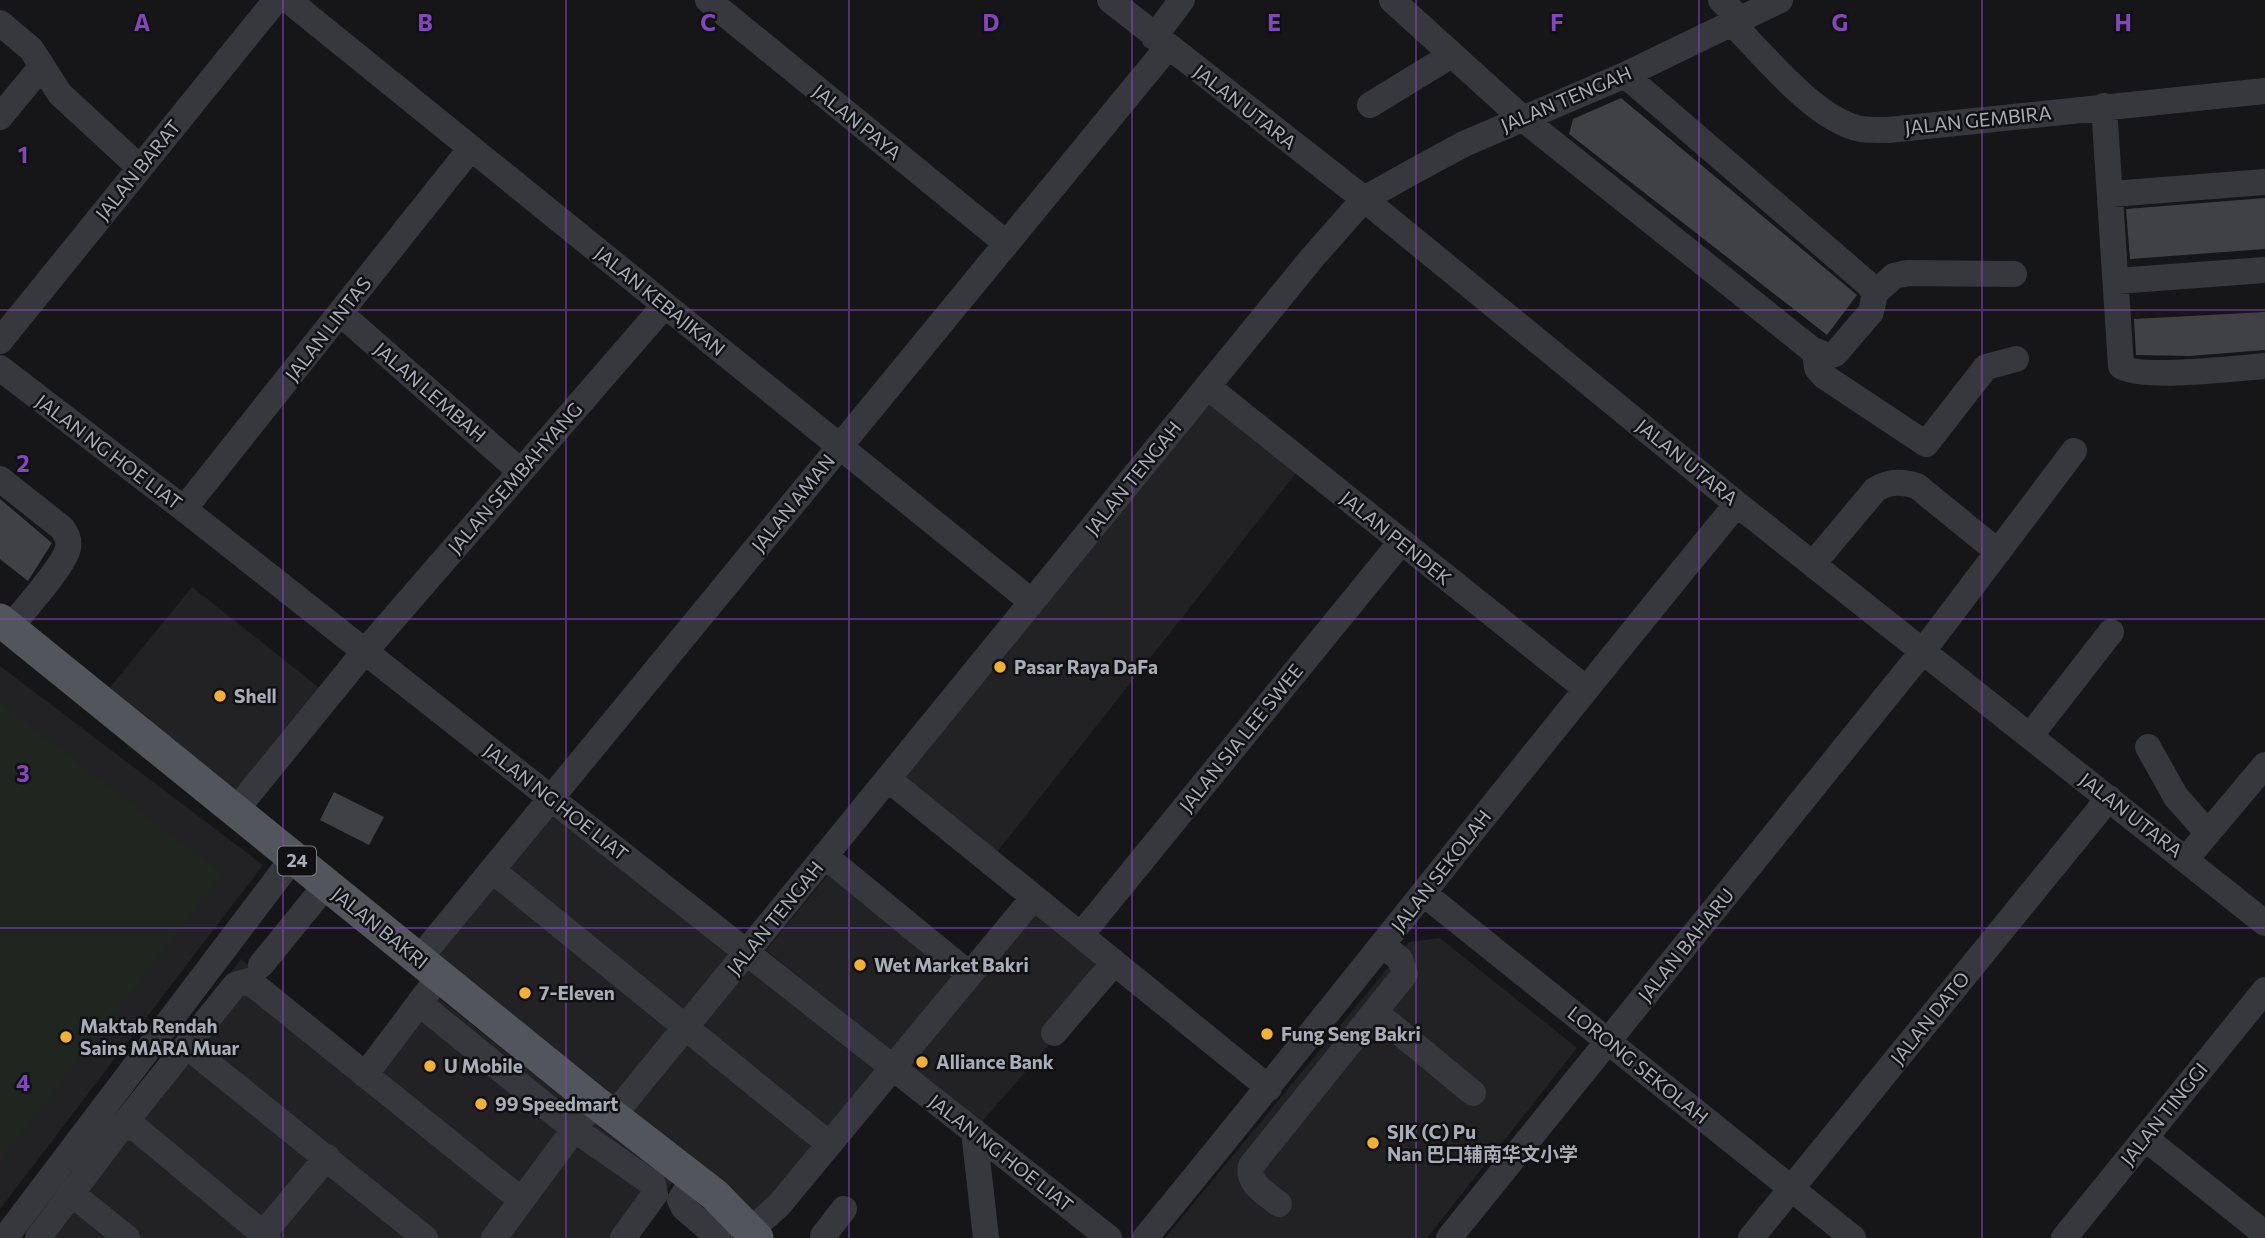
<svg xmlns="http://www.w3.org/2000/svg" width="2265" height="1238" viewBox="0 0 2265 1238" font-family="Commissioner,'Noto Sans SC',sans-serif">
	<rect width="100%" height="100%" fill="#161618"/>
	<path fill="#222225" d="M1209,397l91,71 -306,388 -95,-80z
		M192,587l130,103 -86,107 -129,-106z
		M0,666l263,199 -263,344z
		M542,798l339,270 -123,147 -338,-269z
		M832,870l129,105 -65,80 -130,-105z
		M1034,906l80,65 -136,155 -77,-59z
		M1440,938l137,110 -150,190h-262l244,-296z
		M241,959l122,99 55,-76 255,200 -45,56h-601z"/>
	<path fill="#1e261f" d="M0,703l222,171 -222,287z"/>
	<path fill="#404145" d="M1621,98l236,197 -30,40 -258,-201 4,-15z
		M2265,198v51l-135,10 -4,-50z
		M2265,312v38l-76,6 -53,-1 -2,-36z
		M0,499l52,44 -24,38 -28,-22z
		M334,792l50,25 -15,28 -49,-25z"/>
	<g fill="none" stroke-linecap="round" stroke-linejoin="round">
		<path stroke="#37383d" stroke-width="26" d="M288,0l744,602
			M708,0l298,243
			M1110,0l254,199 373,305 528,419
			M1392,0l130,118 289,231 17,7 7,-2 36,-42 4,-19 -7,-9 -243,-209
			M1721,0l18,18
			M1731,22c32,32 84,98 130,107 8,1 18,1 27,1l377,-39
			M0,23l31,26 29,45 80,74
			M1154,37l28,-37
			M1370,105l80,-49
			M2104,106l17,260c17,14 118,2 144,0
			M0,117l42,-51
			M2112,194l153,-12
			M2117,281l148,-11
			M1875,293l19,-17 13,-3 107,1
			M340,313l180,158
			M0,341l276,-341
			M1815,352l2,16 8,9 101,67 60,-77 30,-8
			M0,368l184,141 925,729
			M1208,387l377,301
			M0,479l62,49c4,6 8,12 6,20 -3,17 -46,64 -58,80
			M184,509l287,-361
			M1813,564l62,-74c13,-9 27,-9 42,-4l81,66
			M2030,736l81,-104
			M2148,747l28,50 32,36
			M888,779l381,309
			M235,811l126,-155 304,-351
			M825,856l144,118
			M2186,859l79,-94
			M492,870l337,274
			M1423,893l430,345
			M1081,935l320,-393
			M419,959l748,-911
			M261,965l65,-80
			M419,1003l155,126 79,55 2,10 -32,44
			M1375,1012l98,81
			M1054,1033l60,-70
			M188,1047l237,191
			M365,1075l65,-86
			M613,1116l699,-858 52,-59 50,-28 50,-27 161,-69 155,-75
			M120,1129l115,-144 14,-4 272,219
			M974,1131l12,107
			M2145,1138l120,96
			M694,1178l-14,22 4,8 35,30
			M71,1193l56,45
			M1279,1204c-13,-11 -32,-20 -28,-38l154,-192 -5,-15 -18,-14
			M751,1230l28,-25 255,-308
			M263,1234l64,-77
			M5,1238l288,-380
			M38,1238l82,-109 6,-3 12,4 130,108
			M494,1238l90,-122
			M826,1238l-3,-2 21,-27
			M1145,1238c200,-243 392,-492 592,-734
			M1449,1238l474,-587 151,-200
			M1751,1238l358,-440
			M2064,1238l201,-248"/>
		<path stroke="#53555c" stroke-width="33" d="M0,620l595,482 120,93 42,43"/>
	</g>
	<path fill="none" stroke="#8446be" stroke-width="2" stroke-opacity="0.55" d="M283,0v1238M566,0v1238M849,0v1238M1132,0v1238M1416,0v1238M1699,0v1238M1982,0v1238M0,310h2265M0,619h2265M0,928h2265"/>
	<g fill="#f2b134" stroke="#111113" stroke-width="2.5">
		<circle cx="1000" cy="667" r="7"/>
		<circle cx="220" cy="696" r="7"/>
		<circle cx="860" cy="965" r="7"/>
		<circle cx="525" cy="993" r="7"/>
		<circle cx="1267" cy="1034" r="7"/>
		<circle cx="66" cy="1037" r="7"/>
		<circle cx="922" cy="1062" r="7"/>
		<circle cx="430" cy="1066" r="7"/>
		<circle cx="481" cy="1104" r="7"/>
		<circle cx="1373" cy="1143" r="7"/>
	</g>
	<g text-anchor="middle" stroke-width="5" stroke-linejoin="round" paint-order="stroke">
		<rect fill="#111113" stroke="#7b7e86" stroke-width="2" x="278" y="846.5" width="38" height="29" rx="5"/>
		<g font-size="18" font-weight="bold" fill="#a8adb8">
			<text x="297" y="867">24</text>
		</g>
		<g font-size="19" fill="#a8adb8" stroke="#111113">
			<text transform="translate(1566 99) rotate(-23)" y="7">JALAN TENGAH</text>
			<text transform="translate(1245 107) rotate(38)" y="7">JALAN UTARA</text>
			<text transform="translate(1978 120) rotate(-6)" y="7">JALAN GEMBIRA</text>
			<text transform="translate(857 122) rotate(39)" y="7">JALAN PAYA</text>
			<text transform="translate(138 170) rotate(-51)" y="7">JALAN BARAT</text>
			<text transform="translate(660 301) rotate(39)" y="7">JALAN KEBAJIKAN</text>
			<text transform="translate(328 329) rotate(-52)" y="7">JALAN LINTAS</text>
			<text transform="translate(430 392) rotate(41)" y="7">JALAN LEMBAH</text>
			<text transform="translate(109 452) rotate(37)" y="7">JALAN NG HOE LIAT</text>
			<text transform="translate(1687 462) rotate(39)" y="7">JALAN UTARA</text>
			<text transform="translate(515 478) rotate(-49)" y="7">JALAN SEMBAHYANG</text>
			<text transform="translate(1133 478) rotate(-51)" y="7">JALAN TENGAH</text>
			<text transform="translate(793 503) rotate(-51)" y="7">JALAN AMAN</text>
			<text transform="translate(1396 538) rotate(39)" y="7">JALAN PENDEK</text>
			<text transform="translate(1241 738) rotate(-51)" y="7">JALAN SIA LEE SWEE</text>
			<text transform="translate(556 802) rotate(38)" y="7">JALAN NG HOE LIAT</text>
			<text transform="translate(2131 815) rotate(38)" y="7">JALAN UTARA</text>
			<text transform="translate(1441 871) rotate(-52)" y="7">JALAN SEKOLAH</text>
			<text transform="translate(775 918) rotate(-51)" y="7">JALAN TENGAH</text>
			<text transform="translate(380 928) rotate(39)" y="7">JALAN BAKRI</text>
			<text transform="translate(1686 945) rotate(-51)" y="7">JALAN BAHARU</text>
			<text transform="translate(1930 1018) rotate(-51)" y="7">JALAN DATO</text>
			<text transform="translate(1638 1065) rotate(39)" y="7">LORONG SEKOLAH</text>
			<text transform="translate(2164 1114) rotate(-51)" y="7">JALAN TINGGI</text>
			<text transform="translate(1001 1153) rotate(38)" y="7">JALAN NG HOE LIAT</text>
		</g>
		<g font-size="19" font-weight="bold" fill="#a8adb8" stroke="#111113" text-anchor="start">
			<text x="1014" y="674">Pasar Raya DaFa</text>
			<text x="234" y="703">Shell</text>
			<text x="874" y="972">Wet Market Bakri</text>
			<text x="539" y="1000">7-Eleven</text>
			<text x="80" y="1033">Maktab Rendah<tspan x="80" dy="22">Sains MARA Muar</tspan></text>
			<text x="1281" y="1041">Fung Seng Bakri</text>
			<text x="936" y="1069">Alliance Bank</text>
			<text x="444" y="1073">U Mobile</text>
			<text x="495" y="1111">99 Speedmart</text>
			<text x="1387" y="1139">SJK (C) Pu<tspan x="1387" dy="22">Nan 巴口辅南华文小学</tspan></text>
		</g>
	</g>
	<g font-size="23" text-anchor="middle" font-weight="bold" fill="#8446be" stroke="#111113" stroke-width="5" stroke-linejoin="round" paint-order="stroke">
		<text x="142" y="31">A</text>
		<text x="425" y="31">B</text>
		<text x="708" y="31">C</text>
		<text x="991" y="31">D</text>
		<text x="1274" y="31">E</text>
		<text x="1557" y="31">F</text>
		<text x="1840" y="31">G</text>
		<text x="2123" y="31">H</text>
		<text x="23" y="163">1</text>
		<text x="23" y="472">2</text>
		<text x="23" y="782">3</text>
		<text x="23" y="1091">4</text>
	</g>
</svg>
